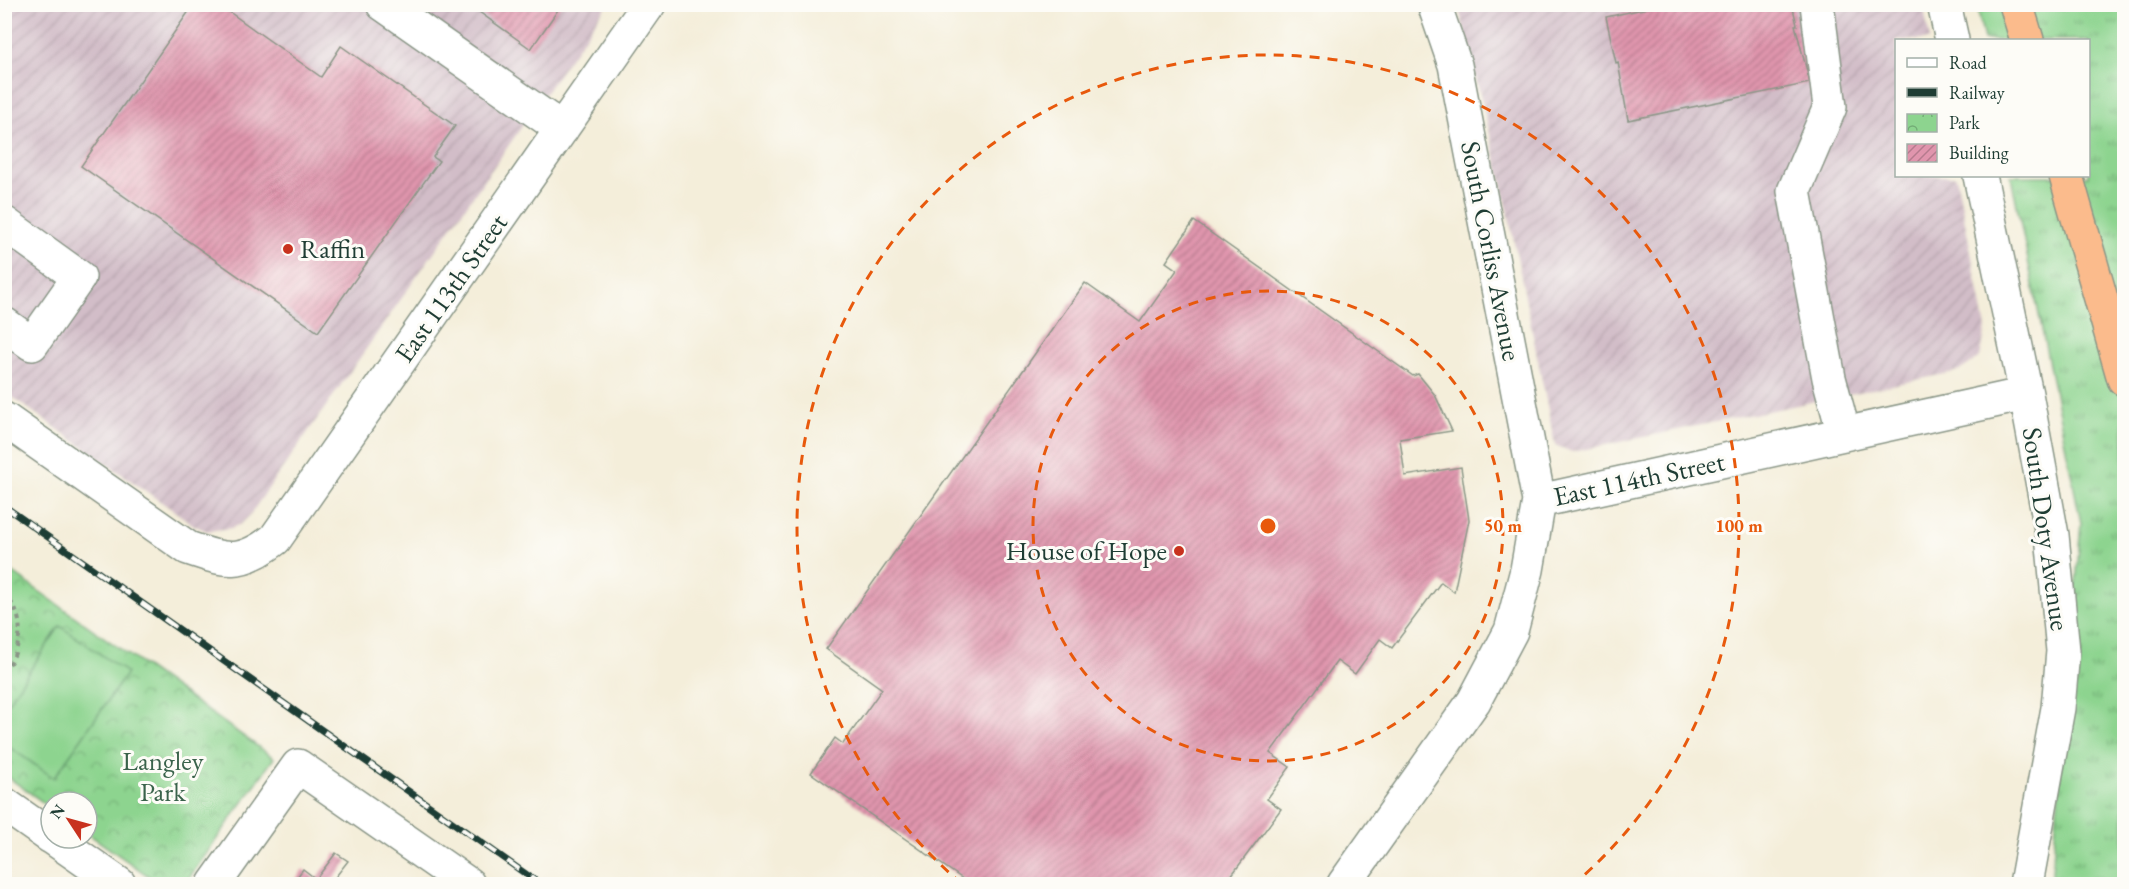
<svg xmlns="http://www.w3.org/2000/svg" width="2129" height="889" viewBox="0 0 2129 889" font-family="'EB Garamond',serif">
	<defs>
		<pattern id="industrial-furrows" width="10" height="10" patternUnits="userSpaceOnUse" patternTransform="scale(1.5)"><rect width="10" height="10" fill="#d2bdc8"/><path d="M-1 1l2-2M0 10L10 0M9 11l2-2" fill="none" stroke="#b4a3ac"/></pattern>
		<pattern id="grass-tufts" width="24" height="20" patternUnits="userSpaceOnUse" patternTransform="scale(1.5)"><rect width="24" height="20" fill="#8dd48f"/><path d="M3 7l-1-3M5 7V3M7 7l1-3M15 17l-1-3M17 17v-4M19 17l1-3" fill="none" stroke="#73ad76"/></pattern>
		<pattern id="park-crowns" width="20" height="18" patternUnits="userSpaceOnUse" patternTransform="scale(1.5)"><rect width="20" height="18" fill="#8dd48f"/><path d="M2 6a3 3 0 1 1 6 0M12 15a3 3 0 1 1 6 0" fill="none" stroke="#73ad76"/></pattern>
		<pattern id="building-hatch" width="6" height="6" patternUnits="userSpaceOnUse" patternTransform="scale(1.5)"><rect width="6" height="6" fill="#e095ad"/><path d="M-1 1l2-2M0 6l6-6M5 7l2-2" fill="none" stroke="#b57b8e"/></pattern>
	</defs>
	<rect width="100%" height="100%" fill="#fdfcf7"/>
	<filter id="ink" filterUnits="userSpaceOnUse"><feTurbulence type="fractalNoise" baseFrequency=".0167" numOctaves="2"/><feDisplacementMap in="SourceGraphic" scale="12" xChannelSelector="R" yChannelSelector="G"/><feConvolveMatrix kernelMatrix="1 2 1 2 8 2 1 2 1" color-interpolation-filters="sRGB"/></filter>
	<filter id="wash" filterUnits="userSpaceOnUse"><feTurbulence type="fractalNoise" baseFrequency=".008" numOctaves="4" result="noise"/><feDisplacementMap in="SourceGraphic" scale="24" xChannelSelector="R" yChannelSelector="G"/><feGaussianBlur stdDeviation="1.35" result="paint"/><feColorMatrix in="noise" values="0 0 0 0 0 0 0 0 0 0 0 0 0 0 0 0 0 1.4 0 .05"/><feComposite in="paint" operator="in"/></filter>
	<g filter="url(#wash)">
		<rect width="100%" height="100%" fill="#f4eeda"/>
		<path fill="url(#industrial-furrows)" d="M5,5h602l-358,511 -8,8 -10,4 -24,3 -13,-6 -189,-133z
			M1458,5h465l7,35h-34v136h60l30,152 -6,29 -21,14 -387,81 -17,-7 -51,-253z"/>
		<path fill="url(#grass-tufts)" stroke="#568862" stroke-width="1.5" d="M1977,5h147v879h-73l30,-361 -70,-347h77v-136h-104z"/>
		<path fill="url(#park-crowns)" stroke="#568862" stroke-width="1.5" d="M5,567l269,191 -89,126h-25l-73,-51v-31h-36v6l-46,-33z"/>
		<path fill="#8dd48f" stroke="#568862" stroke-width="1.5" d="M60,626l67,47 -73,105 -49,-34v-37z"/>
		<g id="blocks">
			<path fill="url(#building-hatch)" d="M194,4h24l103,73 20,-31 114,80 -22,31 6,4 -121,171 -237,-166z
				M468,4h94l-31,45z
				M1666,4h126l5,21h-2l15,58 -182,37 -10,-58 -2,1 -10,-46z
				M1194,221l219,155 5,-2 17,21 17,36 -52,8 5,37 56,-9 8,53 -15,72 -13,-10 -49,66 -12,-9 -25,35 -18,-13 -67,92 20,14 -23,32 14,10 -53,71 1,4h-259l-159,-111 24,-35 8,6 39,-55 -56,-40 259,-366 55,39 37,-52 -11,-8z
				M336,853l12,8 -18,23h-38l11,-15 13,10z"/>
		</g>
	</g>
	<g filter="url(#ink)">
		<use href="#blocks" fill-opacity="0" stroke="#8a9687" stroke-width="1.5"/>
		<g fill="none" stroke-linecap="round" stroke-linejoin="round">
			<g stroke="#8a9687" stroke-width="36">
				<path id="minor" d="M383,4l179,125
					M1817,4l13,103 -36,84 35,187 15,56
					M1944,4l8,36
					M1980,176l46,218 26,141 11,116 -5,57 -32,176
					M4,223l75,54 -47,67 -28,-20
					M4,419l184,129c38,13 53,18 87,-9l374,-535
					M1539,501l487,-107
					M4,804l47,33
					M53,838l66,46
					M214,884l84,-118 170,118
					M1344,884l130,-183 37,-70 16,-61 12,-69 -84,-436 -21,-61"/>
			</g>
			<g stroke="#8a9687" stroke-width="36">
				<path id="highway" d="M2016,4l11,36
					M2066,176l58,203"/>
			</g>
			<path stroke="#8a9687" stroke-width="4" stroke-dasharray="4.5 4.5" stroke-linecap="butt" d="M4,594c4,5 10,11 12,17 8,18 2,45 -12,60"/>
			<use href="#minor" stroke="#fff" stroke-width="33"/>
			<use href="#highway" stroke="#fbbb8c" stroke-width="33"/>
			<g stroke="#1f3d34" stroke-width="7">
				<path id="rail" d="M4,506l536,378"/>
			</g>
			<use href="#rail" stroke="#fdfcf7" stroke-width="4.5" stroke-dasharray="14" stroke-linecap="butt"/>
		</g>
	</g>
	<g fill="none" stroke="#e8590c" stroke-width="3" stroke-dasharray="10 8">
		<circle cx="1268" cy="526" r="235"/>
		<path d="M962 884A471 471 0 1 1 1574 884"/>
	</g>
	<g fill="#c8321e" stroke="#fdfcf7" stroke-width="2">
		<circle cx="288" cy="249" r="6"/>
		<circle cx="1179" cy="551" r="6"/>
	</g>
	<g text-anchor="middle" stroke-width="6" stroke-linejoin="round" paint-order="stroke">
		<g font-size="27" fill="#1f3d34" stroke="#fdfcf7" text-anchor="start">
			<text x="300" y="258">Raffin</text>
			<text x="1167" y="560" text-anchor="end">House of Hope</text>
		</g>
		<g font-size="27" fill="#1f3d34" stroke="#fdfcf7">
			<text transform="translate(1491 251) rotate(79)" y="9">South Corliss Avenue</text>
			<text transform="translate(451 288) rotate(-55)" y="9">East 113th Street</text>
			<text transform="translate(1639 479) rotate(-12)" y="9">East 114th Street</text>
			<text transform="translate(2046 529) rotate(82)" y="9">South Doty Avenue</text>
		</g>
		<g font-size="27" fill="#3a634b" stroke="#fdfcf7">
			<text x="163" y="770">Langley<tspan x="163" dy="31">Park</tspan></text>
		</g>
	</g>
	<circle cx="1268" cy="526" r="9" fill="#e8590c" stroke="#fdfcf7" stroke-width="3"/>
	<g font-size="18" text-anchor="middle" font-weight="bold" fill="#e8590c" stroke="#fdfcf7" stroke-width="6" stroke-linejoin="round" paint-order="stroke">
		<text x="1503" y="532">50 m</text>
		<text x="1739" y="532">100 m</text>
	</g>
	<rect width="2129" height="889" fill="none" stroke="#fdfcf7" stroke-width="24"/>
	<rect x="1895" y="39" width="195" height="138" fill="#fdfcf7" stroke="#a4b0a9" stroke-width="1.5"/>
	<rect x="1907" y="58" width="30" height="9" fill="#ffffff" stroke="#a4b0a9" stroke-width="1.5"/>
	<text x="1949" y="69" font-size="18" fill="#1f3d34">Road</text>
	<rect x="1907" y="88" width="30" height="9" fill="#1f3d34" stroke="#a4b0a9" stroke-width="1.5"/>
	<text x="1949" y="99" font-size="18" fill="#1f3d34">Railway</text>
	<rect x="1907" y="114" width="30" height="18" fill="url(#park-crowns)" stroke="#a4b0a9" stroke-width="1.5"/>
	<text x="1949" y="129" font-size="18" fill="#1f3d34">Park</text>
	<rect x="1907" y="144" width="30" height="18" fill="url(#building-hatch)" stroke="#a4b0a9" stroke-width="1.5"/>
	<text x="1949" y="159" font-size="18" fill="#1f3d34">Building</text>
	<g transform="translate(69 820) rotate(306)"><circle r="28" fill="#fdfcf7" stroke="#a4b0a9" stroke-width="1.5"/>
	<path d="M0-4.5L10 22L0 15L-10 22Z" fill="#c8321e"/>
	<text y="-9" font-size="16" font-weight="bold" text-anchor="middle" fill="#1f3d34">N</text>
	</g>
</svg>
